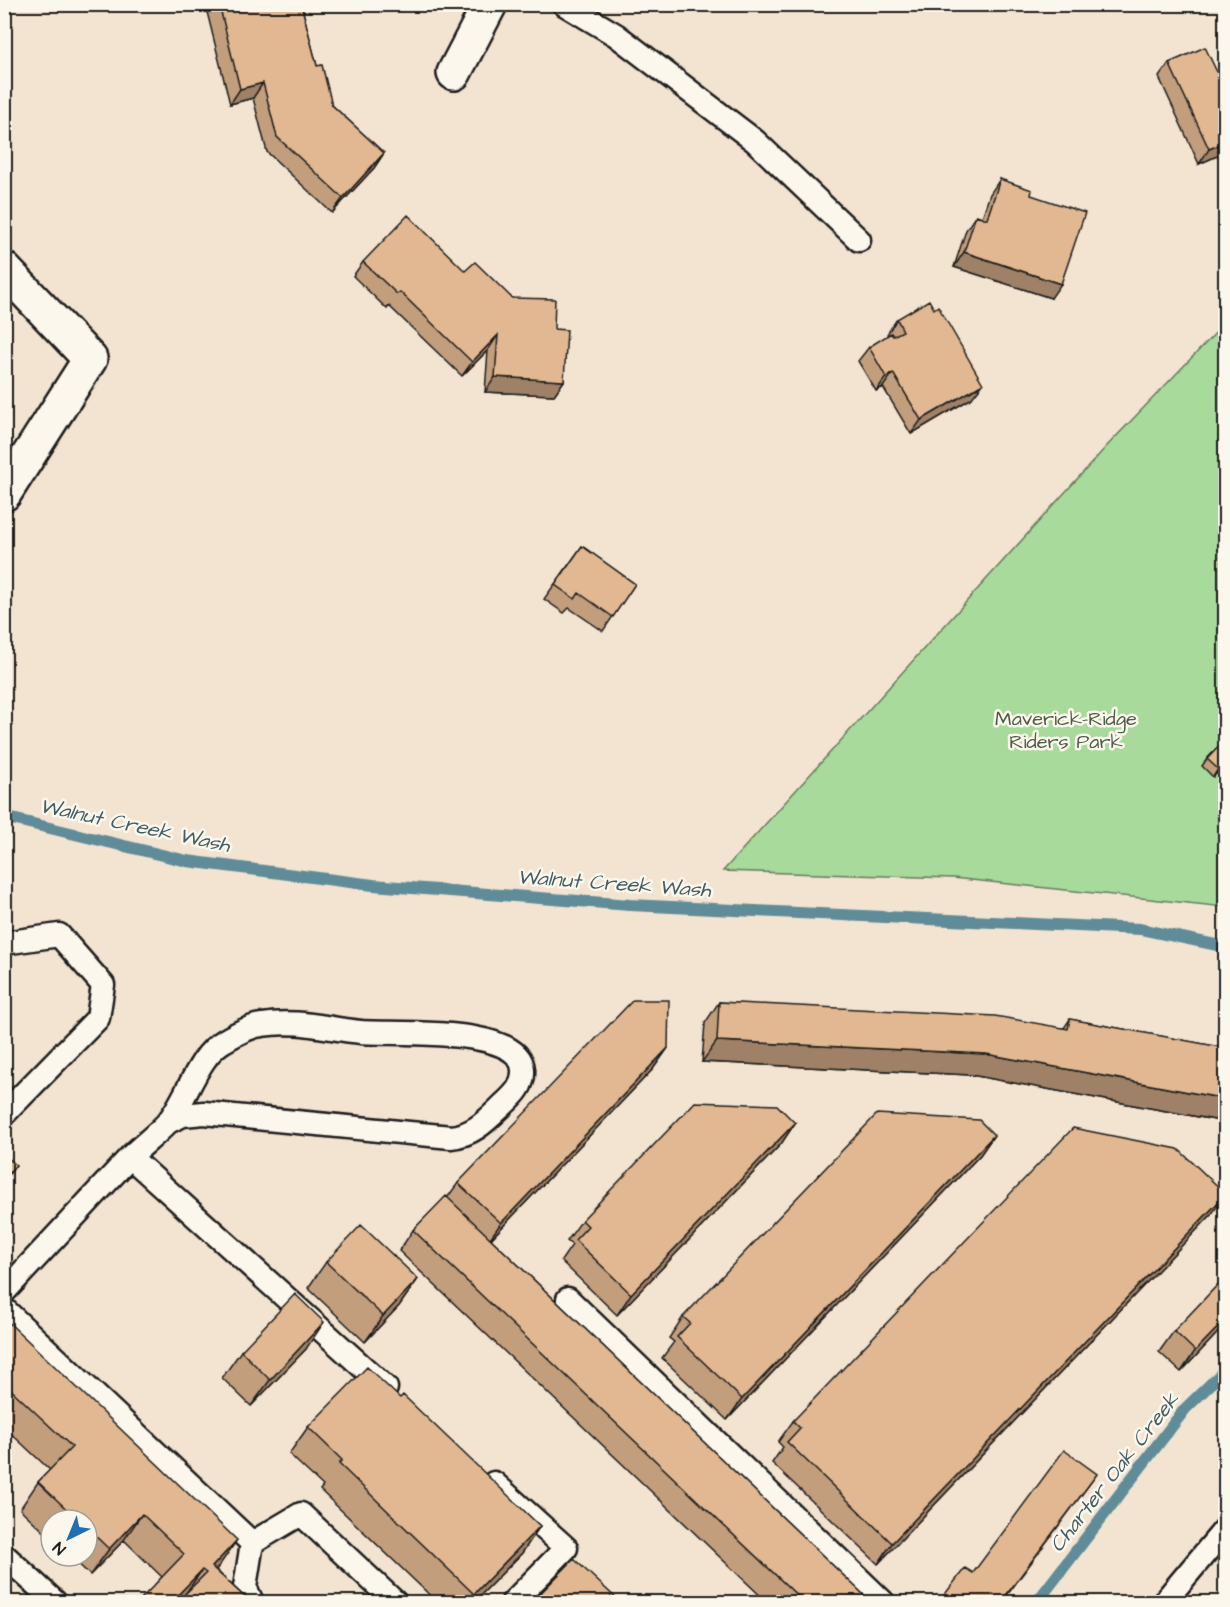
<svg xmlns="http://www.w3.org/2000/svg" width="1230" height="1607" viewBox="0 0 1230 1607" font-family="'Architects Daughter',sans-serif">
	<rect width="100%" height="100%" fill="#f3e4d1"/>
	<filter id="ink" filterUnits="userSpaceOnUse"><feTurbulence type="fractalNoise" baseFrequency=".0167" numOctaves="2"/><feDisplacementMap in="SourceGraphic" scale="12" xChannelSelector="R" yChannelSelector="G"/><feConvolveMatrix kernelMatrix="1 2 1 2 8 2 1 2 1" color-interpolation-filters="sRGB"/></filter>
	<g filter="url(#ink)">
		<path fill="#a8da9b" stroke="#627b5c" stroke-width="1.5" d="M1225,323v584l-272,-29 -230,-7 383,-424z"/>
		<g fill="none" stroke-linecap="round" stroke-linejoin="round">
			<path stroke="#5e8c98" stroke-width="12" d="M4,817l183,44 186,24 257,20 510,24 86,18
				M1037,1602l148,-193 41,-40"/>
			<g stroke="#1c1c1c" stroke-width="27">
				<path id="service" d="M564,4l52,31 139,106 104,99
					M4,943l55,-8 44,50 -5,33 -94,96
					M130,1157c12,-12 26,-22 37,-34 20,-23 30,-67 57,-82 10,-6 26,-15 38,-16 34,-6 66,4 99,7 34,3 160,-7 162,38 1,15 -8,24 -19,34 -16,15 -30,31 -53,33l-247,-24 -21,2 -15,7
					M4,1292l126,-135 256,231
					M568,1299l315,303
					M4,1309l248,234 -7,44 7,15
					M494,1483l72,65 -53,54
					M252,1543l49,-29 94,88
					M4,1555l51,47
					M1164,1602l62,-74"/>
			</g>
			<g stroke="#1c1c1c" stroke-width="38">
				<path id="minor" d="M454,73l36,-69
					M4,269l86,90 -86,135"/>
			</g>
			<use href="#service" stroke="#fbf7ec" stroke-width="22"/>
			<use href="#minor" stroke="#fbf7ec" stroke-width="33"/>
		</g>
		<path fill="#c29e7d" stroke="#1c1c1c" stroke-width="1.5" d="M205,4h96l16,62 15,39 52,48 -10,15 -42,45 -65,-61 -14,-54 -23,6z
			M1169,63l57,28v61l-27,12 -40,-87z
			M1000,179l51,119 -97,-31 12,-37 10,-15 6,2 8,-23z
			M363,262l102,9 47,27 42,31 10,52 -10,14 -69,-3 3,-42 -26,26 -73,-70 -2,3 -34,-33z
			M897,319l75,79 -61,36 -28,-47 -7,4 -18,-30 11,-14 19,-11 -1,-2z
			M582,546l53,38 -32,47 -34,-23 -5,5 -20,-14z
			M1226,739v25l-13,13 -11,-11 5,-7z
			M719,1002l345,26 6,-9 156,29v74l-255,-47 -269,-13 3,-39z
			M668,1048l-15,21 -162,170 374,357 -4,6h-94l-368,-351 14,-21 34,-32 11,-15z
			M795,1123l-14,21 -164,171 -56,-54 11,-16 -5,-4 15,-21z
			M994,1135l-14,20 -253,265 -65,-62 12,-16 -5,-4 14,-21z
			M1211,1215l-333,349 -106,-101 11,-16 -5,-5 15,-21z
			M326,1262l92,17 -19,27 -34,36 -57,-54z
			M4,1318l215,248 -3,4 34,32h-111l23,-25 -38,-37 -34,35 -20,-19h17v-36h-36v18l-31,-29 18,-27 12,-12 -46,-43z
			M1226,1324l-45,48 -22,-20 15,-21z
			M306,1349l-55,57 -29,-28 19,-27z
			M400,1398l140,128 -18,27 -48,49h-37l-117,-112 3,-4 -34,-32 19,-27z"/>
		<path fill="#9e8166" stroke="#1c1c1c" stroke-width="1.5" d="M263,83l-10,15 -23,6 10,-15z
			M1226,142v10l-27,12 10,-15z
			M384,153l-10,15 -42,45 11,-15z
			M964,252l97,32 -10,14 -97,-31z
			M498,335l-10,15 -26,26 10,-14z
			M893,373l-10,14 -7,4 10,-14z
			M495,377l69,4 -10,14 -69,-3z
			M983,384l-11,14 -61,36 10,-14z
			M1226,762v2l-13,13 5,-8z
			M717,1041l269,13 240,45v23l-255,-47 -269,-13z
			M668,1048l-15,21 -167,175 15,-21z
			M795,1123l-14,21 -164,171 14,-21z
			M994,1135l-14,20 -253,265 15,-21z
			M16,1165l-12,17v-4z
			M1226,1194l-15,21 -333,349 14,-21z
			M418,1279l-19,27 -34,36 18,-26z
			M1226,1319v5l-45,48 14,-21z
			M324,1322l-18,27 -55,57 19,-26z
			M1097,1474l-95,128h-1z
			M142,1514l-18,26 -34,35 19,-26z
			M540,1526l-18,27 -48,49h-5l5,-8z
			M237,1540l-18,26 -25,27 18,-26z
			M202,1570l-18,26 -6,6h-7z"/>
		<path fill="#e1b891" stroke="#1c1c1c" stroke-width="1.5" d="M219,4h82l16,62 5,-1 10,40 52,48 -41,45 -66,-61 -14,-54 -23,6z
			M1205,47l21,44v51l-17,7 -40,-86z
			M1000,179l32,11 -1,5 54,18 -24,71 -97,-32 12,-37 11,4z
			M408,215l57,56 10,-9 37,36 43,1 -1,30 13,1 -3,51 -69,-4 3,-42 -26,27 -72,-70 -3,2 -34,-32z
			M929,300l5,9 4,-3 45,78 -62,36 -28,-47 -7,4 -17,-30 22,-14 2,3 10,-5 -6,-12z
			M582,546l53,38 -22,33 -34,-24 -4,6 -20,-14z
			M1226,739v23l-8,7 -11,-10z
			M633,1000h36l-1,48 -167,175 -43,-40z
			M719,1002l276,14 73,13 2,-10 156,29v51l-240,-45 -269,-13z
			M695,1102l82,3 18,18 -164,171 -56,-54 13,-14 -6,-6z
			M877,1114l102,6 15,15 -252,264 -65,-62 13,-14 -7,-6z
			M1073,1128l105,21 48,45 -334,349 -105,-101 13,-14 -7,-7z
			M4,1154l12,11 -12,13z
			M446,1196l419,400 -6,6h-55l-391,-372z
			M361,1225l57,54 -35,37 -57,-54z
			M1226,1276v43l-31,32 -21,-20z
			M295,1294l29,28 -54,58 -29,-29z
			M4,1318l233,222 -25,27 38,35h-73l29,-29 -4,-3 -31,32h-29l-2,-2 44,-46 -42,-40 -33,35 -22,-21v-8h-9l-40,-38 34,-35 -68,-64z
			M367,1367l33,31 3,-3 137,131 -66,68 -135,-130 3,-4 -34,-33z
			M1064,1450l33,24 -96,128h-62l26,-34 8,5z
			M574,1559l46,43h-88z"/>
	</g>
	<g text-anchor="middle" stroke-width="5" stroke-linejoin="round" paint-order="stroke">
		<g font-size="20" fill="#4d5e48" stroke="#fbf7ec">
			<text x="1066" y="725">Maverick-Ridge<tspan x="1066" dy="23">Riders Park</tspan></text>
		</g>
		<g font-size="21" font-style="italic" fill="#425d64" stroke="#fbf7ec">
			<text transform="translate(135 825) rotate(12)" y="7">Walnut Creek Wash</text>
			<text transform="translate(614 883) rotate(4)" y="7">Walnut Creek Wash</text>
			<text transform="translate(1114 1472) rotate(-52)" y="7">Charter Oak Creek</text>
		</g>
	</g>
	<rect width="1230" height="1607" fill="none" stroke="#fbf7ec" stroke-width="24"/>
	<rect x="12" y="12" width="1206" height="1583" fill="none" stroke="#1c1c1c" stroke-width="2" filter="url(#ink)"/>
	<g transform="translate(69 1538) rotate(223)"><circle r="28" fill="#fbf7ec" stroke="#a29f99" stroke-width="1.5"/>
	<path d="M0-4.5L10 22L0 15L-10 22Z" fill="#1f6fb2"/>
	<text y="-9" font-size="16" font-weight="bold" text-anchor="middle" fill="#1c1c1c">N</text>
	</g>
</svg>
